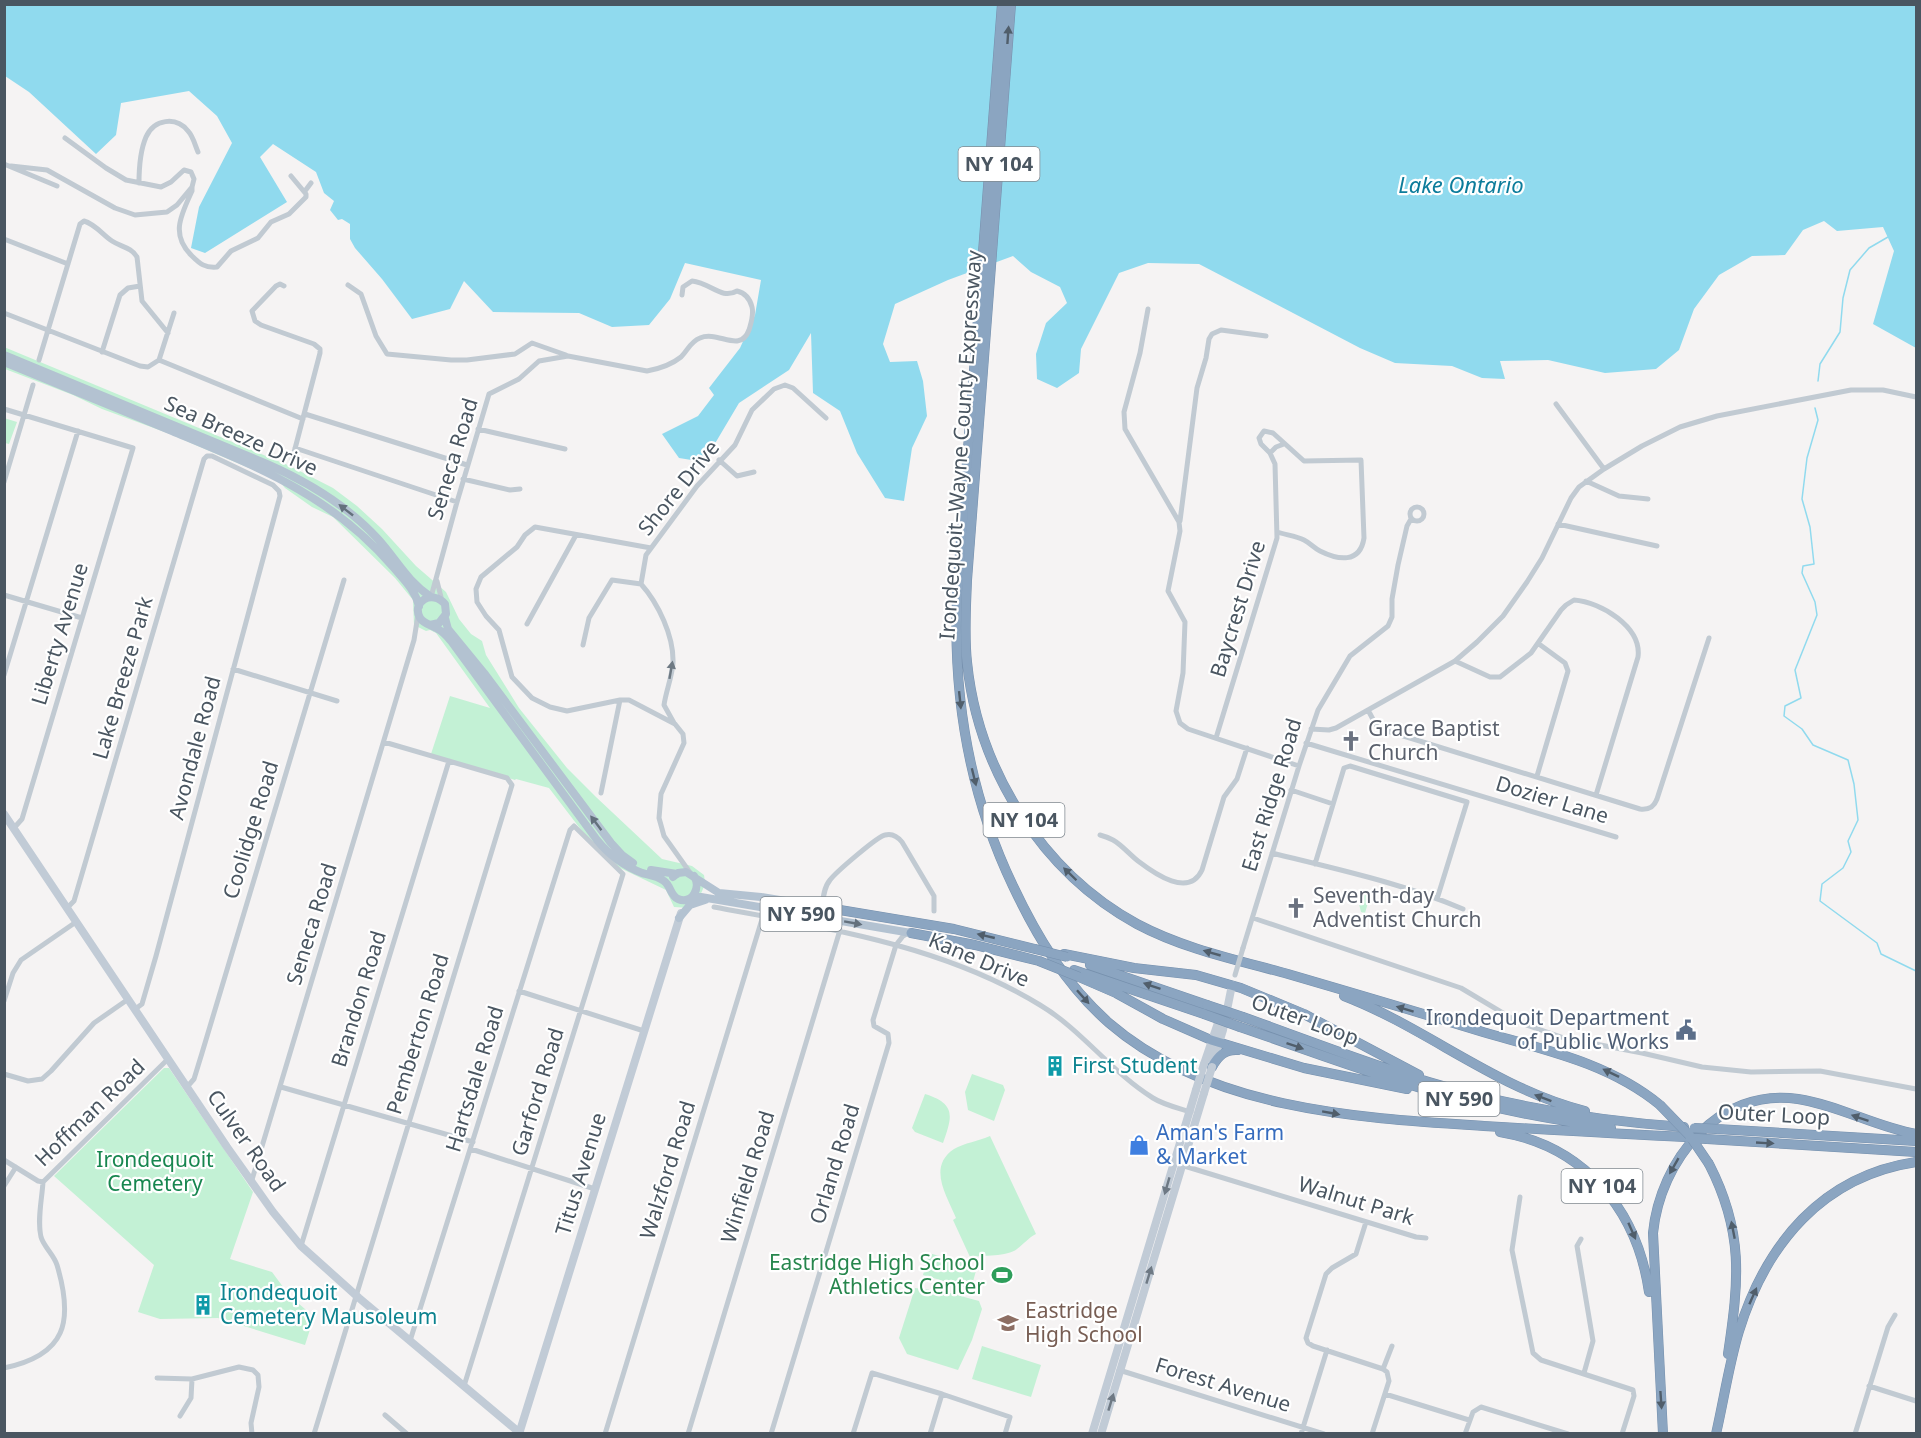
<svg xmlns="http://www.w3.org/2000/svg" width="1921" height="1438" viewBox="0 0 1921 1438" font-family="'Noto Sans',sans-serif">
	<rect width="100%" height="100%" fill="#f5f3f3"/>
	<path fill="#c3f1d5" d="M4,347l286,119 43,22 24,18 25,23 34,37 30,26 13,27 12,15 11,7 4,14 33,53 48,60 29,29 66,62 30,7 12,9c3,14 -6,23 -14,33l-16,-1 -8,-17 -48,-23 -36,-36 -33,-43 -33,-9 -1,1 -84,-26 19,-58 40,12 -54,-75 -6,-3 -4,1 -12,-6 -1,-25 -18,-22 -62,-61 -21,-10 -27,-19 -6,-7 -109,-47 -68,-25 -29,-14 -68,-26z
		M4,418l13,4 -8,22 -4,-1z
		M1365,892l4,1 1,3 -5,17 -4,-1 -2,-8 3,-10z
		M164,1068h5l84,124 -23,67 42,13 17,23 25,22 -9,28 -87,-27 -58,1 -22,-7 16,-47 -100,-89z
		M972,1074l31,11 2,5 -11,31 -26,-11 -3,-18z
		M925,1094c32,10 27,23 18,49l-28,-11 -3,-4z
		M990,1136l46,98c-8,4 -12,10 -19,15 -10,8 -34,6 -47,8l-17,-37 3,-2c-9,-22 -29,-51 -2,-69 10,-6 25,-8 36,-13z
		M929,1253l48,14 -6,22 -48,-14z
		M915,1288l31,4 33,9 3,8 -10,31 -14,30 -51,-16 -8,-16z
		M982,1346l59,19 -10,32 -59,-18z"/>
	<path fill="#90daee" d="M4,5h1912v343l-43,-24 21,-73 -11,-24 -46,4 -13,-10 -21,9 -18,25 -33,1 -33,19 -25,34 -15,41 -23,19 -51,4 -57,-13 -48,1 5,18 -23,-1 -30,-12 -57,-3 -35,-15 -161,-84 -51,-1 -29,10 -38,76 -2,24 -22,15 -20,-9 -1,-25 10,-31 21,-20 -7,-16 -29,-15 -18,-16 -65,24 -53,24 -12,40 7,18 27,-1 6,20 4,35 -15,32 -8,53 -19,-3 -28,-45 -17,-42 -27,-18 -2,-60 -22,37 -50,33 -35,59 -25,-4 -17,-24 36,-18 16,-21 -5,-7 31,-40 15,-33 6,-35 -76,-17 -15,36 -21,26 -37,2 -33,-14 -86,-1 -29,-31 -14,28 -38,10 -30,-40 -27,-31 -5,-9v-15l-8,-5 -4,1 -8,-10 4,-9 -10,-8 -8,-21 -43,-28 -13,13 27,45 -82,51 -14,-5 8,-41 33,-64 -15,-27 -28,-25 -68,12 -5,32 -20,19 -67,-62 -24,-16z"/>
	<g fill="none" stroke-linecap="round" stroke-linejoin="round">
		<path stroke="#90daee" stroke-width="1.5" d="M1818,381l2,-17 20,-32 3,-34 7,-28 19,-22 19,-11
			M1815,408l3,12 -11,38 -5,41 8,28 4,37 -11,2 -1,7 13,29 2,13 -22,55 6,28 -16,8 -1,10 18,13 11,16 35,15 6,24 4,36 -10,21 3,11 -8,16 -21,16 -2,17 57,42 4,11 35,17"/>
		<g stroke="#7690ad" stroke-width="10">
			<path id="highway" d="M1002,4l-44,575c-7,106 9,211 55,307 24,51 53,99 96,137 101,87 249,95 375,103 67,4 134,8 201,11
				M1011,4l-44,576c-1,27 -3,55 0,82 11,108 75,210 170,262 47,25 100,36 151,50 65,19 130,38 195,58 62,18 126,31 177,73
				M822,907l132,22 81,20
				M911,933l64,12 64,16
				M1064,954l70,14 62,7 45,13 63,26 115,61
				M1090,965l117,40
				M1074,970l130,44
				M1079,977l37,16 47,26 48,21 93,28 103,21
				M1344,996c83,32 153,93 241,115
				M1243,1017c62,22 123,46 186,65 83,25 169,39 255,45
				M1240,1027c68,23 135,49 205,68 54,15 110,25 166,33
				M1212,1067c6,-11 13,-18 26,-17
				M1717,1129l199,12
				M1500,1132c84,14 137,77 149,160
				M1707,1139l209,13
				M1709,1164c35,68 30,116 19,190
				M1663,1434l-10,-201c7,-72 65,-146 145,-134 40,6 78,28 118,35
				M1716,1434c8,-35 13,-70 23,-103 27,-87 83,-155 177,-169"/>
		</g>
		<path stroke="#c1cad2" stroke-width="5" d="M65,138l41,30 20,12 35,7 10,-5 13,-12 7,2 3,7 -2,8v4c-11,24 -22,44 0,65 8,8 13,12 25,11l14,-16 27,-13 13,-16 18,-8 17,-17v-3l-15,-18
			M4,164l53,22
			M11,166l36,4 68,38 20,7 32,-3 10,-7 15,-18
			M139,183c0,-16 1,-32 7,-46 8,-18 30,-21 42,-6 5,5 7,14 10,21
			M305,191l6,-8
			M4,239l64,25
			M348,285l13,9 15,42 11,18 64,6h16l48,-6 17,-11 34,12
			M284,286l-4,-2 -4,2 -24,25 3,10 6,4 53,19 6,5v4l-29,111
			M1148,309l-8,44 -16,59 1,17 54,93 1,9 -12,60 17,31 -2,51 -7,38 4,12 8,6 111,37
			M4,313l136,53 8,1 11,-7
			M102,352l18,-57 8,-7 12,-2
			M39,360l41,-136 4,-3c11,3 19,14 28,20 9,6 19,6 25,16l5,44 26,32
			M159,360l144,59
			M159,360l15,-47
			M1556,404l48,65
			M4,409l129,39 -111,371 -8,9
			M305,414l162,51
			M478,429l87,20
			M295,448l162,54
			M1270,453l6,-6 8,-3
			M719,460l18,16 17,-4
			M463,479l47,11 10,-1
			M1586,481l33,15 29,3
			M4,482l29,-97
			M1410 514a7 7 0 1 1 14 0a7 7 0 1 1-14 0Z
			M1180,521l17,-133 9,-30 3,-19 3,-5 9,-4 45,6
			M1558,524l99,22
			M651,548l-116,-21 -10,8 -8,12 -36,30 -5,12 1,13 9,14 13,14 13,47 20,21 18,9 17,4 53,-11h9l46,24 8,10 1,9 -23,51 -2,24 5,18 27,38
			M437,581l5,20
			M641,584l5,-29 51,-69 38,-41 17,-35 22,-21 11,-4 8,3 33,30
			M641,584c17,19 33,52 32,79 -1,14 -7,28 -9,42l10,18
			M4,595l78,23
			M431,597l26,-95 32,-108 30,-15 20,-18 29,-5 79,15c11,-2 24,-6 34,-14 7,-7 9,-15 19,-19 18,-8 40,16 49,-8 2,-7 5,-15 3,-23 -2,-8 -7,-14 -15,-16 -16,9 -26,-8 -45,-10l-9,6 -1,8
			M527,624l49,-89
			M583,645l6,-27 23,-38 29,4
			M1455,661l35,16h10l31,-24 30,-43 5,-5 8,-5c27,2 68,27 64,57l-42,138
			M233,669l104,32
			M4,675l74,-244
			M1368,710l8,15 8,5 256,79c9,1 14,-2 17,-10l52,-161
			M1311,729l18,1 7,-2 119,-67 22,-19 26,-26 24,-34 15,-24 29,-60 8,-11 25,-18 38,-23 38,-19 37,-11 134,-26h32l33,7
			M1216,738l61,-200 -2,-74 -5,-11 -9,-9 -2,-6 5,-7 9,2 31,28 57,-1 3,78c-4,26 -26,22 -44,13 -6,-3 -10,-8 -16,-11 -8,-4 -18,-5 -27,-8
			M1306,743l310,94
			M1537,776l31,-105 -3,-8 -26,-19
			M1291,790l42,14
			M601,793l19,-93
			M1100,835c4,1 9,3 13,5 9,5 17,15 25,21 17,13 51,37 64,9l22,-73 13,-18 10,-31
			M1272,853c64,16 130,30 191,56
			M1315,864l29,-96 6,-2 117,36 -30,97
			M714,907c112,21 228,38 326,98 42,25 71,67 113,93 11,7 25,10 38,14
			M822,907c1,-9 2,-20 8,-27 6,-8 48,-44 55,-45 7,-2 13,2 17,7l32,54v15
			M67,908l7,-7 130,-442 3,-3h5l61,29 6,6 1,5 -124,460 -14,48 -8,6
			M1253,918l208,70 57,34 46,16 78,15 60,14 49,5 69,-1 96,18
			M1243,948l56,-182 19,-56 32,-54 38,-30 4,-9v-18l6,-34 9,-39 4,-7
			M519,991l125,40
			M4,1001l9,-28 8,-13 55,-38
			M4,1074l24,7 14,-2 9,-8 43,-48 33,-23
			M187,1087l7,-8 8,-26 142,-473
			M281,1087l192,55
			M471,1149l124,40
			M4,1160l34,21 5,1
			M1181,1165l235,72 10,1
			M251,1183l163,-543 4,-25
			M4,1186l12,-19
			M1520,1197l-8,53 21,103 8,7 92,30 1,6 -12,38
			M1366,1222l-10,32 -24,14 -6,6 -20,64 2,5 5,3 70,23 4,3 2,9 -17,53
			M1581,1239l-4,7 16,95 -9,32
			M301,1246l148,-485
			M410,1341l160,-511 4,-4 49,48 -159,512
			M4,1368c62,-13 70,-46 53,-103 -3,-10 -13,-18 -16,-28 -4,-17 1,-38 2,-55l125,-123
			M1383,1369l9,-23
			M1119,1370l205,64
			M157,1378l35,1 47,-12 14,3 5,5 1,12 -8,36 1,11
			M1869,1386l47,15
			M1385,1394l84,26
			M385,1415l22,19
			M180,1416l11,-18 1,-19
			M314,1434l198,-649 -5,-7 -123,-36
			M605,1434l158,-518
			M688,1434l152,-504
			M771,1434l118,-391 -1,-9 -14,-8 -1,-6 23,-75 7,-9 5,-3
			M853,1434l19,-61 70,21 68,23 -5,17
			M930,1434l12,-40
			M1301,1434l26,-84
			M1465,1434l8,-22 8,-5 87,27
			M1855,1434l33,-107 7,-12"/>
		<path stroke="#c1cbd6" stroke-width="8" d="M4,814l223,333 46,65 28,34 58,52 162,136
			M1213,1062l10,-32 9,-45
			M1204,1064l17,-50
			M519,1434l162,-521
			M1092,1434l104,-344
			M1101,1434l103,-341"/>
		<path stroke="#b3c2d1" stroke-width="8" d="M4,355l263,109c41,18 80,41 111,75 19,21 29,42 53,58
			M4,362c57,23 112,46 168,69 86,36 160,64 222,137 10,12 21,22 25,38
			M445,618l3,11 36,44 127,170 11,12 11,8
			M430,625l9,-2 7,-9 -1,-10c-13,-15 -34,-2 -25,14 4,6 11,7 16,10 6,3 11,8 15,13l146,199c12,15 27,26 45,33 8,2 16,3 22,8 7,5 6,14 14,18 15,6 23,-12 16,-23
			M651,870l26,4
			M673,877l5,-4 8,-1 33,21 42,4 61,10
			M692,897h9l210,36
			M679,918l11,-13 15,-5"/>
		<use href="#highway" stroke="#8ba5c1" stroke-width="9"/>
		<g stroke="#7690ad" stroke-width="10" stroke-linecap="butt">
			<path id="highway-bridge" d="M1035,949l32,8
				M1039,961l40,16
				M1207,1005l36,12
				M1204,1014l36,13
				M1660,1105l30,31 19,28
				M1694,1128l23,1
				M1690,1138l17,1"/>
		</g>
		<path stroke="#c1cad2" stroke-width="5" d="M1235,975l8,-27"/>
		<path stroke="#c1cbd6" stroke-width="8" d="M1196,1090l8,-26
			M1204,1093l8,-26"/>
		<use href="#highway-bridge" stroke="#8ba5c1" stroke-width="9"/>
	</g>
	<defs><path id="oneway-solid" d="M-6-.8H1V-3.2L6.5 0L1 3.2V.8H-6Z" transform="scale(1.5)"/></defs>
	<g fill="#505e6b">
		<use href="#oneway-solid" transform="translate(1008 35) rotate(-86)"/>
		<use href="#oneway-solid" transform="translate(960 700) rotate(84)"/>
		<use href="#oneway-solid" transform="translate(974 777) rotate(76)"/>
		<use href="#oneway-solid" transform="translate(1070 874) rotate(-136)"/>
		<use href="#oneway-solid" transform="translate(986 936) rotate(-167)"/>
		<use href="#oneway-solid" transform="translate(1212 953) rotate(-164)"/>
		<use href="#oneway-solid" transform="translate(1152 986) rotate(-161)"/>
		<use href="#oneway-solid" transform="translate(1083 997) rotate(48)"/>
		<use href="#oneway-solid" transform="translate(1405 1009) rotate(-163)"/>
		<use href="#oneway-solid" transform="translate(1295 1046) rotate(19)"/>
		<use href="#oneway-solid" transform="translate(1611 1073) rotate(-154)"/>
		<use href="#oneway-solid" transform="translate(1543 1098) rotate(-159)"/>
		<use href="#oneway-solid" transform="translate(1331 1113) rotate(10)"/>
		<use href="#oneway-solid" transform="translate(1860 1118) rotate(-161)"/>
		<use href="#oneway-solid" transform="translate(1765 1143) rotate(3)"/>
		<use href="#oneway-solid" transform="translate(1674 1166) rotate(120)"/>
		<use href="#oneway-solid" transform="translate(1733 1230) rotate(-101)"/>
		<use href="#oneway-solid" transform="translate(1632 1231) rotate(66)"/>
		<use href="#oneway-solid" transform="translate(1753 1296) rotate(-66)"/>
		<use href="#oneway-solid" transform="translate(1661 1400) rotate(86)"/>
	</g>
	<g fill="#64717d">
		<use href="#oneway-solid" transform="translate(346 510) rotate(-142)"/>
		<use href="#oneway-solid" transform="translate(596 823) rotate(-127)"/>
		<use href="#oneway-solid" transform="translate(853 923) rotate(10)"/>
	</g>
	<use fill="#6e7983" href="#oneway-solid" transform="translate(671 670) rotate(-80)"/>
	<g fill="#6e7984">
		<use href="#oneway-solid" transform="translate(1167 1186) rotate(106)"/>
		<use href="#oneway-solid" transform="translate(1149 1275) rotate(-73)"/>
		<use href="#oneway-solid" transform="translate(1111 1402) rotate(-73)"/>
	</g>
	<defs>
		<g id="church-bare" transform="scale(1.62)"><path d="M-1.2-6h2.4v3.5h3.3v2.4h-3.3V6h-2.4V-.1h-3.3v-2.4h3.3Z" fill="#6b7280" stroke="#fff" stroke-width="2.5" paint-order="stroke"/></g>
		<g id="civic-bare" transform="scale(1.62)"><path d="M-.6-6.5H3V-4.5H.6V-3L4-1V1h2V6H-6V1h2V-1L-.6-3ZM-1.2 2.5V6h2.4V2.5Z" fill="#5c6f8a" stroke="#fff" stroke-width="2.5" paint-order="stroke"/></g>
		<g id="building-bare" transform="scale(1.62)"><path d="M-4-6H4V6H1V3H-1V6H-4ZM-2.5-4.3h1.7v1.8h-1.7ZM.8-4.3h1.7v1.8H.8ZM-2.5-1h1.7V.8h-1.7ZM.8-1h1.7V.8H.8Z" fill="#0f9aa8" stroke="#fff" stroke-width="2.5" paint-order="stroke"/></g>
		<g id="shop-bare" transform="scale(1.62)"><path d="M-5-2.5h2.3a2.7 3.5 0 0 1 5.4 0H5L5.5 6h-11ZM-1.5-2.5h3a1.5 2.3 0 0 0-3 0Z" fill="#3f7fe0" stroke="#fff" stroke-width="2.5" paint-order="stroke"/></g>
		<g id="stadium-bare" transform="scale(1.62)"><path d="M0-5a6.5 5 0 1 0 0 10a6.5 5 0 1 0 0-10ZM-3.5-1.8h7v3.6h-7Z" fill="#2e9e5b" stroke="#fff" stroke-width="2.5" paint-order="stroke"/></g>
		<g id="school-bare" transform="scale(1.62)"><path d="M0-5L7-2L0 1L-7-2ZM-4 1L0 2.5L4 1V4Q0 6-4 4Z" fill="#8d6e63" stroke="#fff" stroke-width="2.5" paint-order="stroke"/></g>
	</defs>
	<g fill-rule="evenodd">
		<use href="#church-bare" x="1351" y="741"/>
		<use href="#church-bare" x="1296" y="908"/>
		<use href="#civic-bare" x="1686" y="1030"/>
		<use href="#building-bare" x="1055" y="1066"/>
		<use href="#shop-bare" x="1139" y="1145"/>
		<use href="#stadium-bare" x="1002" y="1275"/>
		<use href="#building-bare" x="203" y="1305"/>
		<use href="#school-bare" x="1008" y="1323"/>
	</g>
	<g text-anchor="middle" stroke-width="4.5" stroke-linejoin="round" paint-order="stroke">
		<g fill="#fff" stroke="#808990" stroke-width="1.5">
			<rect x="958.5" y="147" width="81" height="34" rx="4.5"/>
			<rect x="983.5" y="803" width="81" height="34" rx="4.5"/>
			<rect x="760.5" y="897" width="81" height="34" rx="4.5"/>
			<rect x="1418.5" y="1082" width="81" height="34" rx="4.5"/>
			<rect x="1561.5" y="1169" width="81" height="34" rx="4.5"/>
		</g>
		<g font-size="20" font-weight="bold" fill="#4a5661">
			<text x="999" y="171">NY 104</text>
			<text x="1024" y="827">NY 104</text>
			<text x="801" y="921">NY 590</text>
			<text x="1459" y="1106">NY 590</text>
			<text x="1602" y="1193">NY 104</text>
		</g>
		<g font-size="21" fill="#4a5661" stroke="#fff">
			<text transform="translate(241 436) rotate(24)" y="7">Sea Breeze Drive</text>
			<text transform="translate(961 445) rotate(-86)" y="7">Irondequoit–Wayne County Expressway</text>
			<text transform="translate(453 459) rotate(-73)" y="7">Seneca Road</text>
			<text transform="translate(679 488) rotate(-51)" y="7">Shore Drive</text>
			<text transform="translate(1238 609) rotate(-73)" y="7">Baycrest Drive</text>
			<text transform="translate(60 634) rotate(-73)" y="7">Liberty Avenue</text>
			<text transform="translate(123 678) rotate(-74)" y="7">Lake Breeze Park</text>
			<text transform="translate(195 748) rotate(-75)" y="7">Avondale Road</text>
			<text transform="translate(1272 795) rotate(-73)" y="7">East Ridge Road</text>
			<text transform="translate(1552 800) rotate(17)" y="7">Dozier Lane</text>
			<text transform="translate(251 830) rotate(-73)" y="7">Coolidge Road</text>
			<text transform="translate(312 924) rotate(-73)" y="7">Seneca Road</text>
			<text transform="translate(979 960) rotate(23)" y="7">Kane Drive</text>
			<text transform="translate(359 999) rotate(-73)" y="7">Brandon Road</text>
			<text transform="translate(1305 1020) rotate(20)" y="7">Outer Loop</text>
			<text transform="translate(418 1034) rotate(-73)" y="7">Pemberton Road</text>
			<text transform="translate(475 1079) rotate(-73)" y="7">Hartsdale Road</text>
			<text transform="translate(538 1092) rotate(-73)" y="7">Garford Road</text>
			<text transform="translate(90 1113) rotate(-44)" y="7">Hoffman Road</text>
			<text transform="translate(1774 1115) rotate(3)" y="7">Outer Loop</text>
			<text transform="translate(246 1141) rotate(55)" y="7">Culver Road</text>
			<text transform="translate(835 1164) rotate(-73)" y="7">Orland Road</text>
			<text transform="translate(668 1170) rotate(-73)" y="7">Walzford Road</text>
			<text transform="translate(581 1174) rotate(-73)" y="7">Titus Avenue</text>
			<text transform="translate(748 1177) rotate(-73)" y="7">Winfield Road</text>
			<text transform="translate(1356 1201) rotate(17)" y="7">Walnut Park</text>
			<text transform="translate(1223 1385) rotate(17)" y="7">Forest Avenue</text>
		</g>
		<g font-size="21" fill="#5b616d" stroke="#fff" text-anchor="start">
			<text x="1368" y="736">Grace Baptist<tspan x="1368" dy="24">Church</tspan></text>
			<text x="1313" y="903">Seventh-day<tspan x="1313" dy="24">Adventist Church</tspan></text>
		</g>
		<g font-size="21" fill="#4e5e75" stroke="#fff" text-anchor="end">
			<text x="1669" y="1025">Irondequoit Department<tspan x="1669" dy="24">of Public Works</tspan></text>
		</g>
		<g font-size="21" fill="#0d838f" stroke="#fff" text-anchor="start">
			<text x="1072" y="1073">First Student</text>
			<text x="220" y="1300">Irondequoit<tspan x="220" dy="24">Cemetery Mausoleum</tspan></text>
		</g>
		<g font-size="21" fill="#366cbe" stroke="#fff" text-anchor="start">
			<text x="1156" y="1140">Aman's Farm<tspan x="1156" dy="24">&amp; Market</tspan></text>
		</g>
		<g font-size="21" fill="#17864f" stroke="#fff">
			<text x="155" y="1167">Irondequoit<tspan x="155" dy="24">Cemetery</tspan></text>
		</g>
		<g font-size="21" fill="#27864d" stroke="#fff" text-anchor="end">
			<text x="985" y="1270">Eastridge High School<tspan x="985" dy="24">Athletics Center</tspan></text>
		</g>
		<g font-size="21" fill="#785e54" stroke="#fff" text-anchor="start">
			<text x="1025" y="1318">Eastridge<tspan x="1025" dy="24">High School</tspan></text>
		</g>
		<g font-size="22" font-style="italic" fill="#0c7c9b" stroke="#fff">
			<text x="1461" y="193">Lake Ontario</text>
		</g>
	</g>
	<rect width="1921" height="1438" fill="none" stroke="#4a5661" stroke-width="12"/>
</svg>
